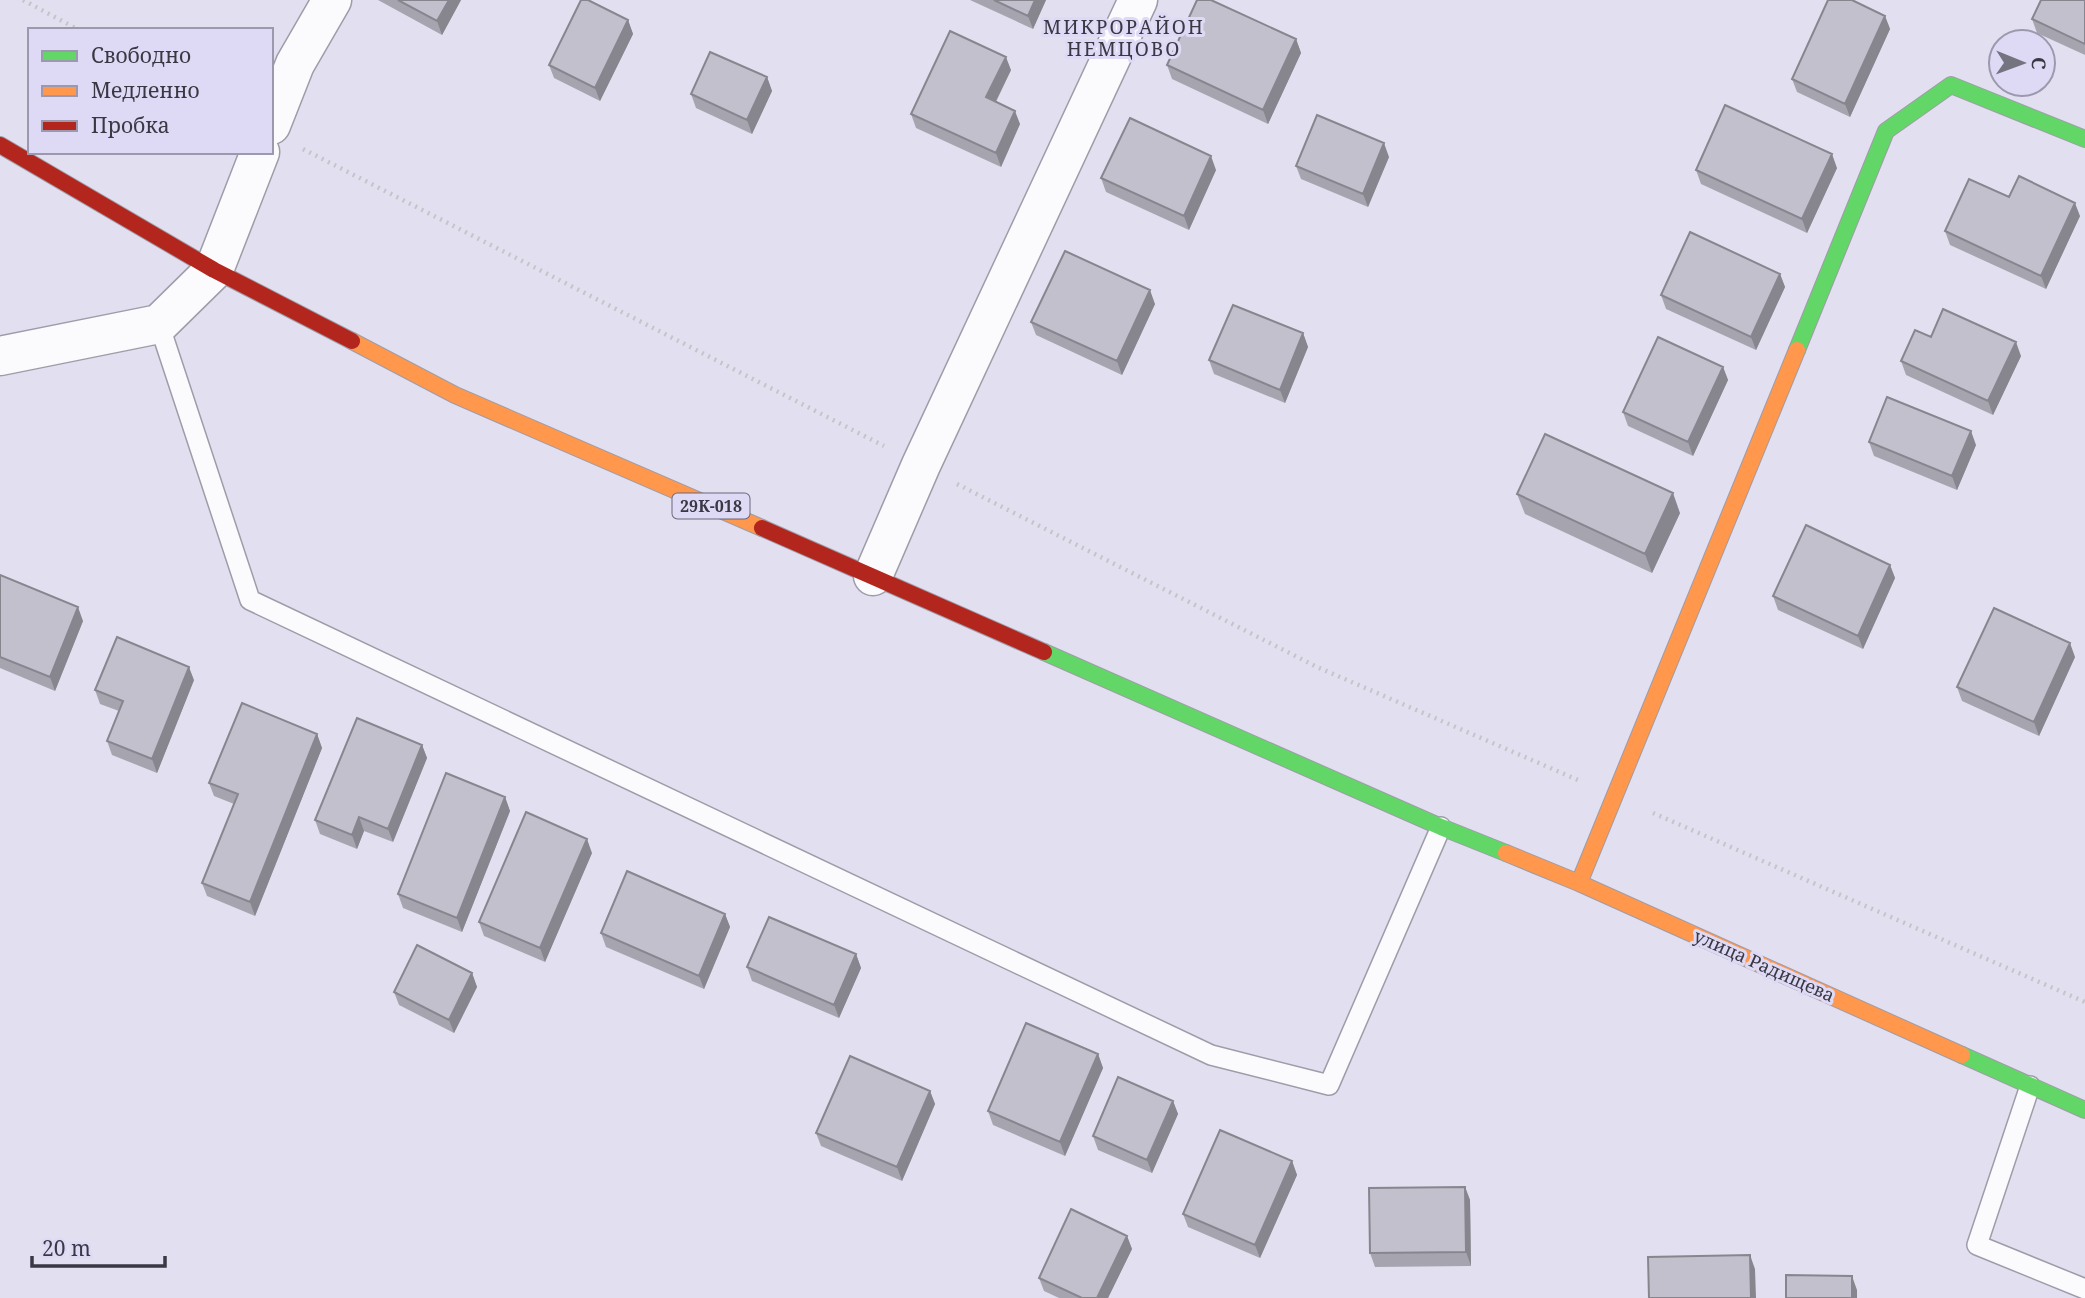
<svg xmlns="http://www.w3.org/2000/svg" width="2085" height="1298" viewBox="0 0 2085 1298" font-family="'Noto Serif',serif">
	<rect width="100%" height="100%" fill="#e2e0f0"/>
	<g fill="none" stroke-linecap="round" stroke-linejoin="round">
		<g stroke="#9e9ca8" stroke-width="22">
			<path id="lane" d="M159,324l91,276 961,455 118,30 112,-258
				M2030,1086l-53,159 108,44"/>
		</g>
		<g stroke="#9e9ca8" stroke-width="41">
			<path id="street" d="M271,125l24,-61 37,-64
				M0,356l159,-32 55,-54 46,-118
				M873,576l48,-111 217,-465"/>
		</g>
		<g stroke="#9e9ca8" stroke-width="18">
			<path id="fast" d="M1797,350l89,-219 65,-46 134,54
				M1044,652l397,175 65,26
				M1962,1055l123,55"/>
		</g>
		<g stroke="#9e9ca8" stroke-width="18">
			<path id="slow" d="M352,341l103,54 307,133
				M1506,853l73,30 383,172
				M1579,883l218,-533"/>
		</g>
		<g stroke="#9e9ca8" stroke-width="18">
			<path id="jam" d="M0,145l214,125 138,71
				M762,528l282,124"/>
		</g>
		<path stroke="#c4c4c9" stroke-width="4.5" stroke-dasharray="2 5" stroke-linecap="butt" d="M23,0l56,30
			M303,149l581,297
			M957,484l360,183 261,113
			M1653,813l432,189"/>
		<use href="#lane" stroke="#fbfafd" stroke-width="19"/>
		<use href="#street" stroke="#fbfafd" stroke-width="38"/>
		<use href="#fast" stroke="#63d668" stroke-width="16"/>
		<use href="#slow" stroke="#ff974d" stroke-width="16"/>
		<use href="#jam" stroke="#b3261e" stroke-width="16"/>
	</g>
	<path fill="#a6a5af" d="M378,0h83l-19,35z
		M970,0h76l-13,29z
		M2085,0v55l-48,-22 -5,-14z
		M1885,16l5,13 -40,88 -53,-25 -5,-13z
		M628,20l5,14 -33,67 -46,-23 -5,-13z
		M1296,39l5,14 -33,71 -96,-45 -5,-14z
		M1011,70l-15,32 24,22 -19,43 -85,-39 -5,-14z
		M767,77l5,14 -20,43 -56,-26 -5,-14z
		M1389,157l-21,50 -67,-28 -5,-13z
		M1837,168l-30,65 -106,-49 -5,-14z
		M1216,170l-27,60 -83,-38 -5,-14z
		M2009,197l71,19 -34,73 -96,-44 -5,-14z
		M1780,274l5,13 -29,63 -90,-41 -5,-14z
		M1155,304l-33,71 -86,-40 -5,-13z
		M1303,333l5,14 -23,56 -71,-29 -5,-14z
		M1931,337l90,19 -28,59 -87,-40 -5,-14z
		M1723,367l5,13 -35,76 -65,-30 -5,-14z
		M1869,442l107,3 -19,45 -83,-34z
		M1517,494l163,19 -28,60 -127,-59z
		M1890,565l5,13 -32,71 -85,-39 -5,-14z
		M0,575l83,46 -28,70 -55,-23z
		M2075,657l-36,79 -77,-35 -5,-14z
		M194,680l-37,93 -45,-18 -5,-14 12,-30 -19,-7 -5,-14z
		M317,734l5,14 -67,168 -48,-20 -5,-13 32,-79 -20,-8 -5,-13z
		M422,745l5,13 -34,84 -29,-11 -7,18 -37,-15 -5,-14z
		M505,797l5,14 -48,121 -59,-24 -5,-14z
		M592,853l-47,109 -61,-26 -5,-14z
		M725,914l5,13 -26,62 -98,-42 -5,-14z
		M856,954l5,14 -22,50 -87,-37 -5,-14z
		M472,973l5,14 -23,46 -55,-28 -5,-13z
		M1098,1054l5,14 -38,88 -72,-31 -5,-14z
		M930,1091l5,13 -33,77 -81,-35 -5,-13z
		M1173,1101l5,13 -26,59 -54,-23 -5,-14z
		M1292,1161l5,14 -37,83 -72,-31 -5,-13z
		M1465,1187l5,13 1,66 -96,1 -5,-14z
		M1127,1236l5,13 -24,49h-49l-15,-7 -5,-13z"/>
	<path fill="#87868f" d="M449,0h12l-19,35 -5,-14z
		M1035,0h11l-13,29 -5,-13z
		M1885,16l5,13 -40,88 -5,-13z
		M628,20l5,14 -33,67 -5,-13z
		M1296,39l5,14 -33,71 -5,-14z
		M1006,57l5,13 -20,41 -5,-14z
		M767,77l5,14 -20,43 -5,-14z
		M1015,111l5,13 -19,43 -5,-14z
		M1384,143l5,14 -21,50 -5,-13z
		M1832,154l5,14 -30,65 -5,-14z
		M1211,156l5,14 -27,60 -5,-14z
		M2075,203l5,13 -34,73 -5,-13z
		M1780,274l5,13 -29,63 -5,-13z
		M1150,290l5,14 -33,71 -5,-14z
		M1303,333l5,14 -23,56 -5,-13z
		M2016,342l5,14 -28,59 -5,-14z
		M1723,367l5,13 -35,76 -5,-14z
		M1971,431l5,14 -19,45 -5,-14z
		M1673,493l7,20 -28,60 -7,-19z
		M1890,565l5,13 -32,71 -5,-13z
		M78,607l5,14 -28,70 -5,-14z
		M2070,643l5,14 -36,79 -5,-14z
		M189,667l5,13 -37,93 -5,-14z
		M317,734l5,14 -67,168 -5,-14z
		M422,745l5,13 -34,84 -5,-13z
		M505,797l5,14 -48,121 -5,-14z
		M359,817l5,14 -7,18 -5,-14z
		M587,839l5,14 -47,109 -5,-14z
		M725,914l5,13 -26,62 -5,-13z
		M856,954l5,14 -22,50 -5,-13z
		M472,973l5,14 -23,46 -5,-13z
		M1098,1054l5,14 -38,88 -5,-14z
		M930,1091l5,13 -33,77 -5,-14z
		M1173,1101l5,13 -26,59 -5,-13z
		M1292,1161l5,14 -37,83 -5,-13z
		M1465,1187l5,13 1,66 -5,-14z
		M1127,1236l5,13 -24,49h-11z
		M1750,1255l5,14 1,29h-5z
		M1852,1276l5,14v8h-5z"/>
	<path fill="#c1c0cc" stroke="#87868f" stroke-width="2" d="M398,0h51l-12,21z
		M581,0h7l40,20 -33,68 -46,-23z
		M994,0h41l-7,16z
		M1197,0h14l85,39 -33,71 -96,-45z
		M1828,0h24l33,16 -40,88 -53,-25z
		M2041,0h44v44l-53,-25z
		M950,31l56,26 -20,40 29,14 -19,42 -85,-39z
		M710,52l57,25 -20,43 -56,-26z
		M1725,105l107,49 -30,65 -106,-49z
		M1317,115l67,28 -21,51 -67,-28z
		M1130,118l81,38 -27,60 -83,-38z
		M2019,176l56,27 -34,73 -96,-45 24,-52 40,18z
		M1690,232l90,42 -29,63 -90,-42z
		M1065,251l85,39 -33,71 -86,-39z
		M1233,305l70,28 -23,57 -71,-30z
		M1943,309l73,33 -28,59 -87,-40 14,-31 16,7z
		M1658,337l65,30 -35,75 -65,-30z
		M1887,397l84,34 -19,45 -83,-34z
		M1545,434l128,59 -28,61 -128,-60z
		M1806,525l84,40 -32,71 -85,-40z
		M0,575l78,32 -28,70 -50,-20z
		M1994,608l76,35 -36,79 -77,-35z
		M117,637l72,30 -37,92 -45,-18 16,-40 -28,-11z
		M242,703l75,31 -67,168 -48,-19 36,-89 -29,-11z
		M357,718l65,27 -34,84 -29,-12 -7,18 -37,-15z
		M446,773l59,24 -48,121 -59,-24z
		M526,812l61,27 -47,109 -61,-26z
		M627,871l98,43 -26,62 -98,-43z
		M769,917l87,37 -22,51 -87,-38z
		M417,945l55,28 -23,47 -55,-28z
		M1026,1023l72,31 -38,88 -72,-31z
		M850,1056l80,35 -33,76 -81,-34z
		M1118,1077l55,24 -26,59 -54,-24z
		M1220,1130l72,31 -37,84 -72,-31z
		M1465,1187l1,65 -96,1 -1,-65z
		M1071,1209l56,27 -30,62h-15l-43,-20z
		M1750,1255l1,43h-102l-1,-41z
		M1786,1275l66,1v22h-66z"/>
	<g text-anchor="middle" stroke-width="6" stroke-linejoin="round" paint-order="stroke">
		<rect fill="#dedaf6" stroke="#6a6979" stroke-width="2" x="672.5" y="493.5" width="77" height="25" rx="5"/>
		<g font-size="16" font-weight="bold" fill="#393843">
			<text x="711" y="512">29К-018</text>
		</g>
		<g font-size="18" fill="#393843" stroke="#dedaf6">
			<text transform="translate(1764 966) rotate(24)" y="6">улица Радищева</text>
		</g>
		<g font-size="19" letter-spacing="2" fill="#393843" stroke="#dedaf6">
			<text x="1124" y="34">МИКРОРАЙОН<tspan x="1124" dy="22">НЕМЦОВО</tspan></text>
		</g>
	</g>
	<rect x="28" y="28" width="245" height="126" fill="#dedaf6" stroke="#9c99ae" stroke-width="2"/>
	<rect x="42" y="51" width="35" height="10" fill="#63d668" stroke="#9c99ae" stroke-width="2"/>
	<text x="91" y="63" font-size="21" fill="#393843">Свободно</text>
	<rect x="42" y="86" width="35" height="10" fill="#ff974d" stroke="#9c99ae" stroke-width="2"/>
	<text x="91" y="98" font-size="21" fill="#393843">Медленно</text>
	<rect x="42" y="121" width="35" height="10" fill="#b3261e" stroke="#9c99ae" stroke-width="2"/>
	<text x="91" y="133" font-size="21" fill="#393843">Пробка</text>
	<g transform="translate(2022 63) rotate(91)"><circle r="33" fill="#dedaf6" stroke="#9c99ae" stroke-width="2"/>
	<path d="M0-5L12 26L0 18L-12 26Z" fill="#747380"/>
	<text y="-10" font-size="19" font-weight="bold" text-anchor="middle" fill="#393843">С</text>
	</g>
	<path d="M32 1256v10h133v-10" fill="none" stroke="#393843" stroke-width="3.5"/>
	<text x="42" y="1256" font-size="21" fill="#393843" stroke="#dedaf6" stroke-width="5" paint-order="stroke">20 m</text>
</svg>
